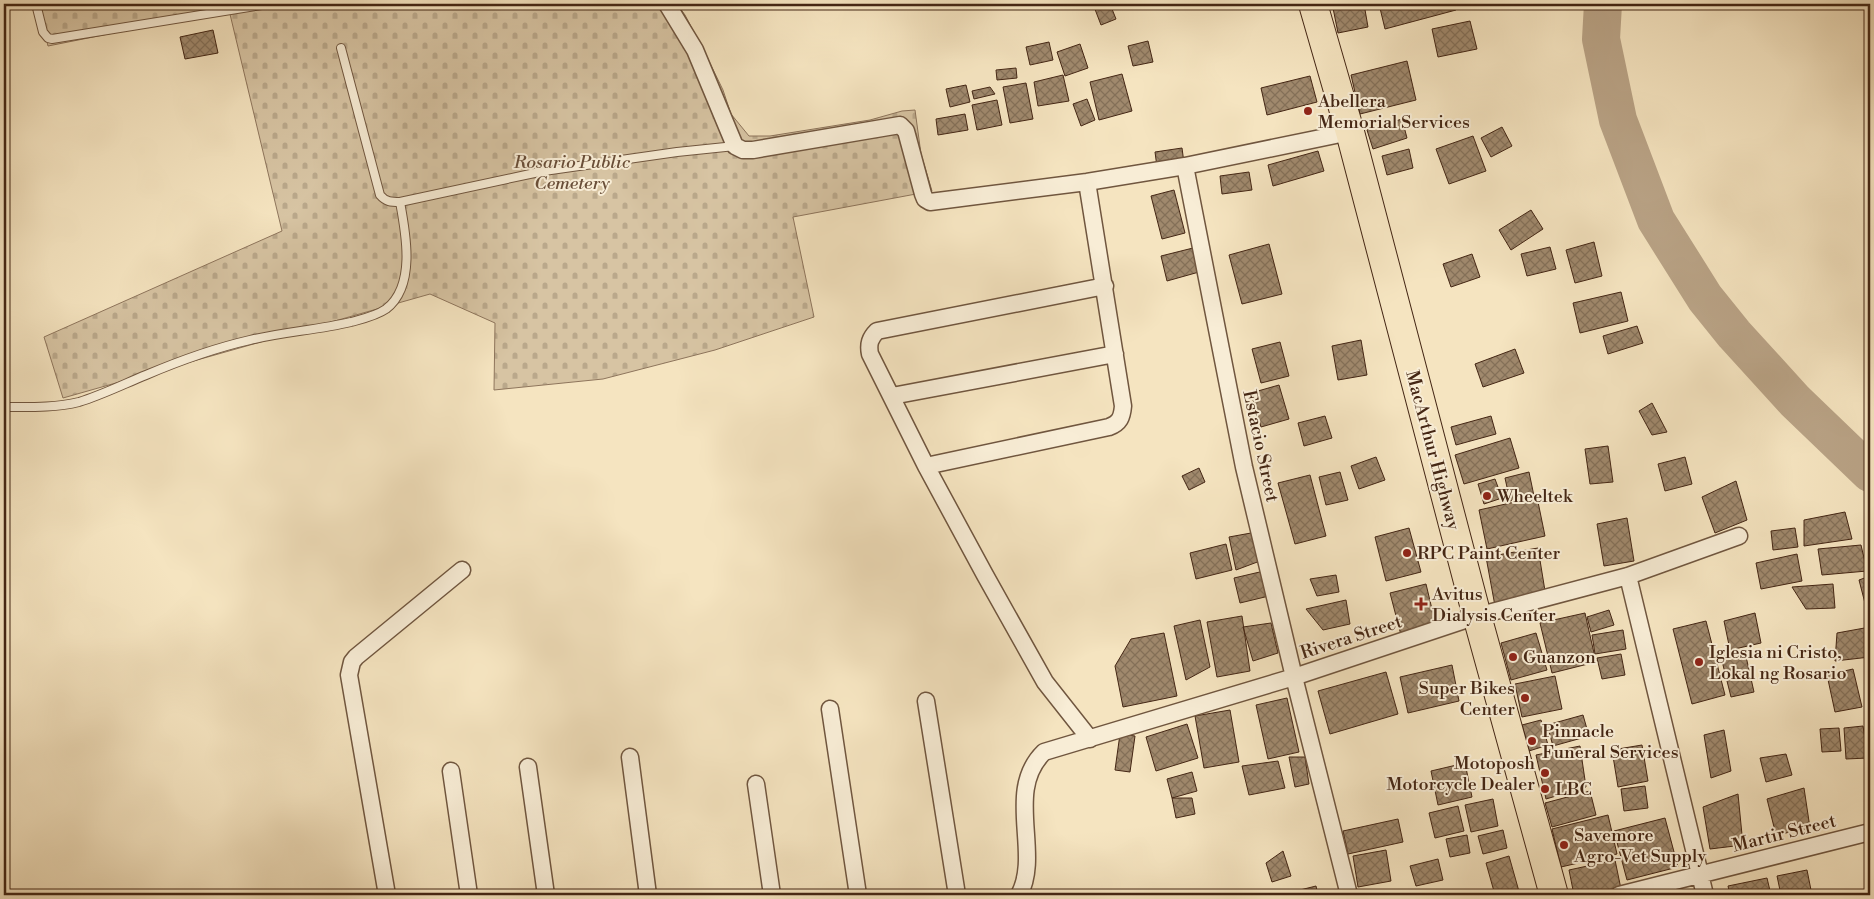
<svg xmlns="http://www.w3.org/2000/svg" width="1874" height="899" viewBox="0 0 1874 899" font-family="'Libre Bodoni',serif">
	<defs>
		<pattern id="cemetery-stones" width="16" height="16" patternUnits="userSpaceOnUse" patternTransform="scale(1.25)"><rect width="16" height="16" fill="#d7c4a3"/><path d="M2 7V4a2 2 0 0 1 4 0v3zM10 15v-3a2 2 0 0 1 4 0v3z" fill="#baa88b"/></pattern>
		<pattern id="building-cross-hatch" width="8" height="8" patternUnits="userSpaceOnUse" patternTransform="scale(1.25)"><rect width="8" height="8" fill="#a0896d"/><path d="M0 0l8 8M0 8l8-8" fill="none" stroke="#847058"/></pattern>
	</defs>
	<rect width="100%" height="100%" fill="#f5e4c0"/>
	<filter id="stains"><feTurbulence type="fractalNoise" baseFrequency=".004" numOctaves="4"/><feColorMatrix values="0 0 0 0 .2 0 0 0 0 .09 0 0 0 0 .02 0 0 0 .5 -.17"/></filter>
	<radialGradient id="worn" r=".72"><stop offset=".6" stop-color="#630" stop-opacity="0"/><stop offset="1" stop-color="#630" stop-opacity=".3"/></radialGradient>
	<path fill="url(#cemetery-stones)" stroke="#8e755c" d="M38,4h639l8,11 21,40 17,35 8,24 18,22h21l100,-16 32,-9 13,-1 6,44 11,37 -139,26 21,100 -99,33 -112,29 -109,11 1,-67 -65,-29 -367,104 -19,-61 238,-106 -53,-221 -181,36z"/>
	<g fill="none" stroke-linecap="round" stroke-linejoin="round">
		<path stroke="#b9a386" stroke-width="38" d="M1603,4l-2,35 17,81 38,100 49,78 29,36 61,67 75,72"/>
	</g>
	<path fill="url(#building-cross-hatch)" stroke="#442614" d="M1093,4h17l6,15 -15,6z
		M1354,4h10l4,23 -30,6 -5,-25z
		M1379,4h76l1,6 -71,19z
		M1470,21l7,28 -39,8 -6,-28z
		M213,30l5,23 -33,6 -5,-22z
		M1148,41l5,21 -20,4 -5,-20z
		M1049,42l4,18 -23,5 -4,-18z
		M1080,44l8,24 -23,8 -8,-24z
		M1407,61l9,39 -56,14 -9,-39z
		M1016,68l1,10 -20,2 -1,-10z
		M1122,74l10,37 -33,9 -9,-38z
		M1063,75l6,26 -31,5 -4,-24z
		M1310,76l7,26 -50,13 -6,-27z
		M1026,83l7,36 -23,4 -7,-36z
		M966,85l4,17 -20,5 -4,-18z
		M990,87l5,7 -21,5 -2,-8z
		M1087,99l8,21 -14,6 -8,-22z
		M997,100l5,25 -25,5 -5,-25z
		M965,114l3,16 -30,5 -2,-16z
		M1402,119l5,19 -34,11 -6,-19z
		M1502,127l10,19 -21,11 -10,-19z
		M1473,136l13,35 -37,13 -13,-35z
		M1182,148l2,15 -27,4 -2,-15z
		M1409,149l4,19 -26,7 -5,-19z
		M1318,151l6,20 -51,15 -5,-21z
		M1249,172l3,18 -30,4 -2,-18z
		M1174,190l11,43 -23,6 -11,-43z
		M1531,210l12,19 -32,21 -12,-20z
		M1594,242l8,34 -27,7 -9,-33z
		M1269,244l13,50 -40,10 -13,-49z
		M1550,247l6,22 -29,7 -6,-22z
		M1193,248l6,24 -32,9 -6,-25z
		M1472,254l8,23 -29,10 -8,-23z
		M1621,292l7,29 -48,12 -7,-30z
		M1637,326l6,17 -35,11 -5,-18z
		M1361,340l6,35 -29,5 -6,-34z
		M1280,342l9,34 -28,7 -9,-34z
		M1515,349l9,24 -41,14 -8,-23z
		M1279,385l10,34 -28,8 -10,-34z
		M1652,403l15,29 -15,3 -13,-24z
		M1325,416l7,22 -28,8 -6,-23z
		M1491,416l5,18 -40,11 -5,-18z
		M1510,438l9,30 -55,16 -9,-29z
		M1608,446l5,36 -23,2 -5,-35z
		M1376,457l9,23 -26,9 -8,-23z
		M1685,457l7,27 -27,7 -7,-27z
		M1199,468l6,14 -16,8 -7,-14z
		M1340,472l8,28 -22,5 -7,-28z
		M1529,472l5,24 -24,5 -5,-23z
		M1310,475l16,61 -31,8 -17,-61z
		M1495,479l7,19 -18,6 -6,-20z
		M1736,481l11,39 -32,13 -13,-36z
		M1537,497l8,39 -58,13 -8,-39z
		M1845,512l7,27 -48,7v-26z
		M1627,518l7,43 -30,5 -7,-42z
		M1409,528l12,44 -35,9 -11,-44z
		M1795,528l3,19 -25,3 -2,-19z
		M1251,533l9,28 -24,9 -7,-33z
		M1226,544l6,26 -36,9 -6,-26z
		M1861,545l6,26 -45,4 -4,-26z
		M1538,548l8,49 -51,9 -9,-49z
		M1797,554l5,27 -41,8 -5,-26z
		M1264,571l5,25 -29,7 -6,-25z
		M1336,575l3,17 -22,4 -7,-17z
		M1870,576v35h-3l-8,-31z
		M1426,584l10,42 -35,9 -11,-42z
		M1833,584l2,24 -29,1 -14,-22z
		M1346,600l4,24 -27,6 -17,-21z
		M1609,610l5,15 -23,7 -4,-15z
		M1585,613l11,49 -44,11 -12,-50z
		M1755,613l6,30 -31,7 -6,-29z
		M1242,616l8,55 -33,6 -10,-55z
		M1200,620l10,47 -24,13 -12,-54z
		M1706,621l19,74 -33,9 -19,-75z
		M1271,623l7,30 -25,8 -10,-34z
		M1870,627v30l-35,4 2,-28z
		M1623,630l3,19 -31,5 -3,-19z
		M1164,633l13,63 -54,11 -8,-41 16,-27z
		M1536,633l11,37 -36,10 -10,-37z
		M1745,652l9,40 -23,5 -10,-40z
		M1621,654l4,21 -23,4 -5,-21z
		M1452,665l7,36 -51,12 -8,-36z
		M1853,669l9,38 -27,5 -8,-37z
		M1386,672l12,42 -68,20 -12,-43z
		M1555,676l7,33 -40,8 -7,-33z
		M1287,698l12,54 -31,7 -12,-54z
		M1230,710l9,52 -35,6 -9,-52z
		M1583,715l6,21 -36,10 -6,-21z
		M1541,720l7,25 -19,6 -7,-26z
		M1187,724l11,34 -42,13 -10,-34z
		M1863,726l5,32 -22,1 -2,-31z
		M1839,728l2,23 -19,1 -2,-23z
		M1724,730l7,41 -20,7 -7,-43z
		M1120,734l15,2 -5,36 -15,-2z
		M1642,745l6,36 -30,6 -6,-37z
		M1580,746l6,41 -40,12 -10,-44z
		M1786,754l6,21 -26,7 -6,-24z
		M1289,757h16l4,27 -14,3z
		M1278,761l7,27 -36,7 -7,-29z
		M1465,763l7,34 -34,8 -7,-34z
		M1192,772l5,19 -25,7 -5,-19z
		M1645,786l3,22 -24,3 -3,-22z
		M1804,788l6,40 -34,7 -9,-36z
		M1590,791l6,24 -44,12 -7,-24z
		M1738,794l5,51 -33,4 -7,-42z
		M1172,798h20l3,16 -19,4z
		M1493,799l5,27 -27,6 -6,-27z
		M1458,806l6,25 -29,7 -6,-25z
		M1608,815l9,39 -56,13 -9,-38z
		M1665,818l13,49 -51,13 -13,-49z
		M1398,819l5,23 -55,12 -5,-23z
		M1503,830l4,18 -24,6 -5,-18z
		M1467,835l3,18 -20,4 -4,-18z
		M1386,850l5,31 -33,6 -5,-31z
		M1283,851l8,25 -19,6 -6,-19z
		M1509,856l11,39h-25l-9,-32z
		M1438,859l5,21 -27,6 -6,-20z
		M1615,860l6,29 -27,6h-20l-5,-25z
		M1807,870l5,25h-31l-4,-19z
		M1767,878l4,17h-41l-2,-9z
		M1316,886l2,9h-17l-1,-5z"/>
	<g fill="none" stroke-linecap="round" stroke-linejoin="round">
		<g stroke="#70563f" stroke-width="10">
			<path id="lane" d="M36,4l7,28 5,6 4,1 216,-35
				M341,48l39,147c6,7 11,7 20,7l144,-31 133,-19 58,-6
				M4,407c24,0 51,1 75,-5 23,-7 45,-18 67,-27 33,-14 69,-27 104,-35 33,-8 67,-10 101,-18 11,-3 25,-6 35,-13 30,-23 20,-75 14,-107"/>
		</g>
		<g stroke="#70563f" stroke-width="19">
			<path id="street" d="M667,4l28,46 40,96 8,4h10l147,-25 6,6 17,63 2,5 5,3 157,-20 98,-16 165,-34
				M1185,166l59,301 50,210 55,218
				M892,396l223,-42
				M926,466l183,-39c11,-4 13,-10 14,-21l-36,-224
				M1628,576l77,319
				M926,701l31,194
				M830,709l28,186
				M1090,739l-45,-57 -60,-107 -59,-109 -56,-112c-2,-10 0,-16 7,-23l228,-45
				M630,757l18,138
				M528,767l18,128
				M451,771l18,124
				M756,784l16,111
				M387,895l-38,-220 3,-13 4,-5 106,-87
				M1019,895c23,-42 -15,-104 25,-143l250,-75 183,-61 151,-40 111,-40
				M1619,895l251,-63"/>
		</g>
		<g stroke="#442614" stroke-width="30">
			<path id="highway" d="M1313,4l37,128 127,484 77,279"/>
		</g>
		<use href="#lane" stroke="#f8edd6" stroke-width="8"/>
		<use href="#street" stroke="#f8edd6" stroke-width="16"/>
		<use href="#highway" stroke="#f5e4c0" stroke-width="28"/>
	</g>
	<g fill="#8f2418" stroke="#f8edd6" stroke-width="2">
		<circle cx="1308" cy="111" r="5"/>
		<circle cx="1487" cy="496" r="5"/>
		<circle cx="1407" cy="553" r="5"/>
		<path d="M1418.5 596.5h5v5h5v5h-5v5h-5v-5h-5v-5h5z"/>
		<circle cx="1513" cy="657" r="5"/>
		<circle cx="1699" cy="662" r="5"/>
		<circle cx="1525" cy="698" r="5"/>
		<circle cx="1532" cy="741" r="5"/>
		<circle cx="1545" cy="773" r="5"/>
		<circle cx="1545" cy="789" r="5"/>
		<circle cx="1564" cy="845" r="5"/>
	</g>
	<g text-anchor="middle" stroke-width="4" stroke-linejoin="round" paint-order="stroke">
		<g font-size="18" fill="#442614" stroke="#f8edd6" text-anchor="start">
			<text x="1318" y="107">Abellera<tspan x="1318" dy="21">Memorial Services</tspan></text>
			<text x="1497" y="502">Wheeltek</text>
			<text x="1417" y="559">RPC Paint Center</text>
			<text x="1432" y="600">Avitus<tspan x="1432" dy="21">Dialysis Center</tspan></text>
			<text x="1709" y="658">Iglesia ni Cristo,<tspan x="1709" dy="21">Lokal ng Rosario</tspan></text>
			<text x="1523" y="663">Guanzon</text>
			<text x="1515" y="694" text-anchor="end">Super Bikes<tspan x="1515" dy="21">Center</tspan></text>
			<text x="1542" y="737">Pinnacle<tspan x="1542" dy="21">Funeral Services</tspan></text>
			<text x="1535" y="769" text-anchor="end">Motoposh<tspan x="1535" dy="21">Motorcycle Dealer</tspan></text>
			<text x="1555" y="795">LBC</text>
			<text x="1574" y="841">Savemore<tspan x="1574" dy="21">Agro-Vet Supply</tspan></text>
		</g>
		<g font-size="18" font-style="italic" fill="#694e38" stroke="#f8edd6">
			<text x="572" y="168">Rosario Public<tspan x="572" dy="21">Cemetery</tspan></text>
		</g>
		<g font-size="18" fill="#442614" stroke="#f8edd6">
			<text transform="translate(1261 446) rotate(78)" y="6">Estacio Street</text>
			<text transform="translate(1433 450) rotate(75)" y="6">MacArthur Highway</text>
			<text transform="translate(1351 637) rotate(-18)" y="6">Rivera Street</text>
			<text transform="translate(1784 833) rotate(-14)" y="6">Martir Street</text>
		</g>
	</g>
	<rect width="1874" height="899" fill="none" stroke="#f5e4c0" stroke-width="20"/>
	<rect x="5" y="5" width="1864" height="889" fill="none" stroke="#442614" stroke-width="2.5"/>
	<rect x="10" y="10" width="1854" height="879" fill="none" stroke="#442614"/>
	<rect width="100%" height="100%" filter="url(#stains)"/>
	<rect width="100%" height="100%" fill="url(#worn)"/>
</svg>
